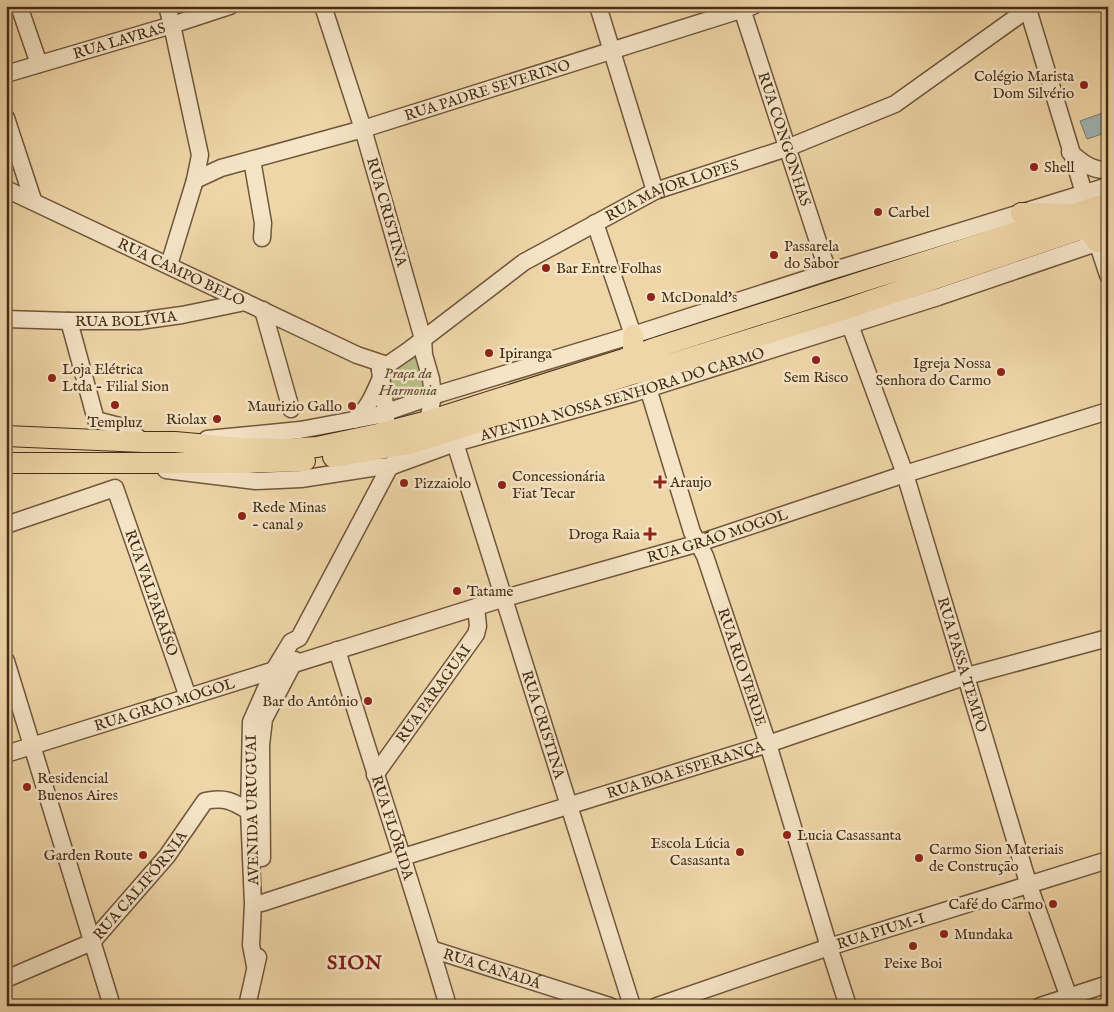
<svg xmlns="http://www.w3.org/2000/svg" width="1114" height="1012" viewBox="0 0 1114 1012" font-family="'IM FELL English',serif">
	<rect width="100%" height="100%" fill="#efd6a8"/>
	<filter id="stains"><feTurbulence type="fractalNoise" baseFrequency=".004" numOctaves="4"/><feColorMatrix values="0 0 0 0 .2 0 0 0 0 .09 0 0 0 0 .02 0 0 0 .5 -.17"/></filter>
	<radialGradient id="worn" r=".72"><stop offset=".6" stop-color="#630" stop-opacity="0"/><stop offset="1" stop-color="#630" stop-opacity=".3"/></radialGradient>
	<path fill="#b9be88" stroke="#7e7650" d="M418,355l8,37 -39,13 -1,-14 11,-23z"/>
	<path fill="#a0b6b5" stroke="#7b7f76" d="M1108,111v21l-21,7 -7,-18z"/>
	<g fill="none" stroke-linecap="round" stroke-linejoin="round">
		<g stroke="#6f573b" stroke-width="19">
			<g id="minor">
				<path d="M19,6l20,58"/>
				<path d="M167,6l5,19 28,130 -5,25 -26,85"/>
				<path d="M598,6l57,185"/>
				<path id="s1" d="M741,6l87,266"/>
				<path d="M1027,6l57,187"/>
				<path id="s2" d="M6,74l166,-49 58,-19"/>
				<path d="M6,118l27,82"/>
				<path d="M1070,152c11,10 22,19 38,18"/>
				<path d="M252,160l11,63 -1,15"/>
				<path id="s3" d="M195,180l26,-12 142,-39 390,-123"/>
				<path id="s4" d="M6,189l351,166 30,10"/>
				<path d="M595,223l38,112"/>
				<path d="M1097,242l11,33"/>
				<path d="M263,310l28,99"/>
				<path id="s5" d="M6,319l63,2h70l43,-6 63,-13"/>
				<path d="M69,321l27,99 31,8 16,14"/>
				<path id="s6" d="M850,325l55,149 124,412 43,120"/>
				<path id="s7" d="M380,370l29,-20 115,-88 131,-71 132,-43 108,-44 137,-98"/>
				<path d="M380,370l6,42v10"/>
				<path id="s8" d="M648,388l44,144 13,24 63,188 61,203 19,59"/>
				<path d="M354,420c14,-11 19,-24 26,-40"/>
				<path d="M207,439l93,-9 75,-14 67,-23 191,-58 195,-63 280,-86"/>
				<path id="s9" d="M455,443l177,563"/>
				<path id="s10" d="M166,470l90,11 45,-2 77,-12 14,-1 63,-23 179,-50 304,-96 170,-58"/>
				<path id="s11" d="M6,525l109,-37 73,209"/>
				<path id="s12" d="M337,650c36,119 76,236 111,356"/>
				<path d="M6,661l106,345"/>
				<path id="s13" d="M6,754l499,-156 194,-55 206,-69 203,-63"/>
				<path id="s14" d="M375,775l101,-141 2,-8 -2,-19"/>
				<path d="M262,858l-1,-113 3,-26 31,-59"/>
				<path id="s15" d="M262,903l141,-46 365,-113 199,-68 141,-38"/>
				<path id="s16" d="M431,949l179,57"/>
				<path d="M255,966l-4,-21 2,-41 -4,-93 2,-89 23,-52 17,-28 8,-4 89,-168 40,-49 5,-25 -2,-17 -7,-24 -1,-16 -60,-210 -40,-123"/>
				<path id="s17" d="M6,979l86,-37 75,-86 38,-55c20,-4 27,0 44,10"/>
				<path d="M247,1006l11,-49"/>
				<path id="s18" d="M657,1006l172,-59 279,-87"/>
				<path d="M1040,1006l68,-22"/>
			</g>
		</g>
		<g stroke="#442d17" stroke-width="22">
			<path id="major" d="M1021,213l54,1 6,5 16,23
				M624,365l9,-14v-16
				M6,436l137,6h32l68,6 42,1 32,-2 61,-13 50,-13 202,-64 28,-10 450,-144
				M333,457l76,-13 224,-70 15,-3 195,-61 265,-90
				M6,463h229l70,-2"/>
		</g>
		<use href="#minor" stroke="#f5e4c6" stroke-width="16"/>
		<use href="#major" stroke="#efd6a8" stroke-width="20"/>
	</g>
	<g fill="#8f2418" stroke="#f5e4c6" stroke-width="2">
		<circle cx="1084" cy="85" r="5"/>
		<circle cx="1034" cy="167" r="5"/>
		<circle cx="878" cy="212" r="5"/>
		<circle cx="774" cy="255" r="5"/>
		<circle cx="546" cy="268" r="5"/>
		<circle cx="651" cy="297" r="5"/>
		<circle cx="489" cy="353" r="5"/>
		<circle cx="816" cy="360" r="5"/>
		<circle cx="1001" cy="372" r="5"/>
		<circle cx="52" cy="378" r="5"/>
		<circle cx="115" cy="405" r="5"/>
		<circle cx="352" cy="406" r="5"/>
		<circle cx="217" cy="419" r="5"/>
		<path d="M657.5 474.5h5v5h5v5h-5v5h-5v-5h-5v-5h5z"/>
		<circle cx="404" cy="483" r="5"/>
		<circle cx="502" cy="485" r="5"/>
		<circle cx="242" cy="516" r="5"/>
		<path d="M647.5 526.5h5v5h5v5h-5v5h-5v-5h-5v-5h5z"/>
		<circle cx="457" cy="591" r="5"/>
		<circle cx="368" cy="701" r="5"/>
		<circle cx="27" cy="787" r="5"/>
		<circle cx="787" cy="835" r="5"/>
		<circle cx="740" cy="852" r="5"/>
		<circle cx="143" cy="855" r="5"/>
		<circle cx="919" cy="858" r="5"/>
		<circle cx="1053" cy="904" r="5"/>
		<circle cx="944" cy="934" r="5"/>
		<circle cx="913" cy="946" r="5"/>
	</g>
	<g text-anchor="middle" stroke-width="5" stroke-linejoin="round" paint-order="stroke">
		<g font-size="15" fill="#442d17" stroke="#f5e4c6">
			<text dy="5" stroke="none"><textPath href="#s2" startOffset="118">RUA LAVRAS</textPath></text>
			<text dy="5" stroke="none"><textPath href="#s3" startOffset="306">RUA PADRE SEVERINO</textPath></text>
			<text dy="5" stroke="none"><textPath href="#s1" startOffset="140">RUA CONGONHAS</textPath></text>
			<text dy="5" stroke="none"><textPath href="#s7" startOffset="345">RUA MAJOR LOPES</textPath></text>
			<text transform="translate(387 212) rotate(74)" y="5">RUA CRISTINA</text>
			<text dy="5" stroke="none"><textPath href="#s4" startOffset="194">RUA CAMPO BELO</textPath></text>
			<text dy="5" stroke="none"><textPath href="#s5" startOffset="120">RUA BOLÍVIA</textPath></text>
			<text dy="5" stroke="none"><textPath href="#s10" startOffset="469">AVENIDA NOSSA SENHORA DO CARMO</textPath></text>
			<text dy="5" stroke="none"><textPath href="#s13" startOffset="744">RUA GRÃO MOGOL</textPath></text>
			<text dy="5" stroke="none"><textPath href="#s11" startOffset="226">RUA VALPARAÍSO</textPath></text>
			<text dy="5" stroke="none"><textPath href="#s6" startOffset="358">RUA PASSA TEMPO</textPath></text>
			<text dy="5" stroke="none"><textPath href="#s8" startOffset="295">RUA RIO VERDE</textPath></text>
			<text dy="5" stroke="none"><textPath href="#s14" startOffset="100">RUA PARAGUAI</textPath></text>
			<text dy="5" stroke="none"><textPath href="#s13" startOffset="166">RUA GRÃO MOGOL</textPath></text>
			<text dy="5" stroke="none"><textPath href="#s9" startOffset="295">RUA CRISTINA</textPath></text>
			<text dy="5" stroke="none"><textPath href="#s15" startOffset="444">RUA BOA ESPERANÇA</textPath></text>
			<text transform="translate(252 810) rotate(-91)" y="5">AVENIDA URUGUAI</text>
			<text dy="5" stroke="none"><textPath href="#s12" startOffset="186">RUA FLÓRIDA</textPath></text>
			<text dy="5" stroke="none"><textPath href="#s17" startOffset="168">RUA CALIFÓRNIA</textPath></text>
			<text dy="5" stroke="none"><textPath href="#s18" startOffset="236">RUA PIUM-I</textPath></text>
			<text dy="5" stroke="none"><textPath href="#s16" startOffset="64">RUA CANADÁ</textPath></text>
		</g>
		<g font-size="15" fill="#442d17" stroke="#f5e4c6" text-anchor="start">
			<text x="1074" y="81" text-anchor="end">Colégio Marista<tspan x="1074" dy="17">Dom Silvério</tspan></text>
			<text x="1044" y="172">Shell</text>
			<text x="888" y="217">Carbel</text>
			<text x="784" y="251">Passarela<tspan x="784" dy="17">do Sabor</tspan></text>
			<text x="556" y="273">Bar Entre Folhas</text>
			<text x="661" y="302">McDonald's</text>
			<text x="499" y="358">Ipiranga</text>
			<text x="991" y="368" text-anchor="end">Igreja Nossa<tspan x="991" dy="17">Senhora do Carmo</tspan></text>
			<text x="62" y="374">Loja Elétrica<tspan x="62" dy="17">Ltda - Filial Sion</tspan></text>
			<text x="816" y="382" text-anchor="middle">Sem Risco</text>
			<text x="342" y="411" text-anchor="end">Maurizio Gallo</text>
			<text x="207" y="424" text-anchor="end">Riolax</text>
			<text x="115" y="427" text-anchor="middle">Templuz</text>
			<text x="512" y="481">Concessionária<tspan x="512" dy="17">Fiat Tecar</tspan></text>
			<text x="670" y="487">Araujo</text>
			<text x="414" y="488">Pizzaiolo</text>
			<text x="252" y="512">Rede Minas<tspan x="252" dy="17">- canal 9</tspan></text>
			<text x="640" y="539" text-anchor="end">Droga Raia</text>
			<text x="467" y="596">Tatame</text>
			<text x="358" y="706" text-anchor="end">Bar do Antônio</text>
			<text x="37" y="783">Residencial<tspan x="37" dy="17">Buenos Aires</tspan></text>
			<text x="797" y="840">Lucia Casassanta</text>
			<text x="730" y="848" text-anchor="end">Escola Lúcia<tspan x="730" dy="17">Casasanta</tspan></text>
			<text x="929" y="854">Carmo Sion Materiais<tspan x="929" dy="17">de Construção</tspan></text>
			<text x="133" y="860" text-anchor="end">Garden Route</text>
			<text x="1043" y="909" text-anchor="end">Café do Carmo</text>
			<text x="954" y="939">Mundaka</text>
			<text x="913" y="968" text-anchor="middle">Peixe Boi</text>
		</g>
		<g font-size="15" font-style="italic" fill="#5b4a2e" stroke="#f5e4c6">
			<text x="408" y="378">Praça da<tspan x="408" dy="17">Harmonia</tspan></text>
		</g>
		<g font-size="20" font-weight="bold" letter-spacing="1" fill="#7a1f14" stroke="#f5e4c6">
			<text x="355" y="969">SION</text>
		</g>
	</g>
	<rect width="1114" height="1012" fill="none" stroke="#efd6a8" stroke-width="25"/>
	<rect x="8" y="8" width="1099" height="997" fill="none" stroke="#442d17" stroke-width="2.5"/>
	<rect x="12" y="12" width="1089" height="987" fill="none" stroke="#442d17"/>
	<rect width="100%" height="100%" filter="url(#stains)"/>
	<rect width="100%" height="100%" fill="url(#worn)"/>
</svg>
